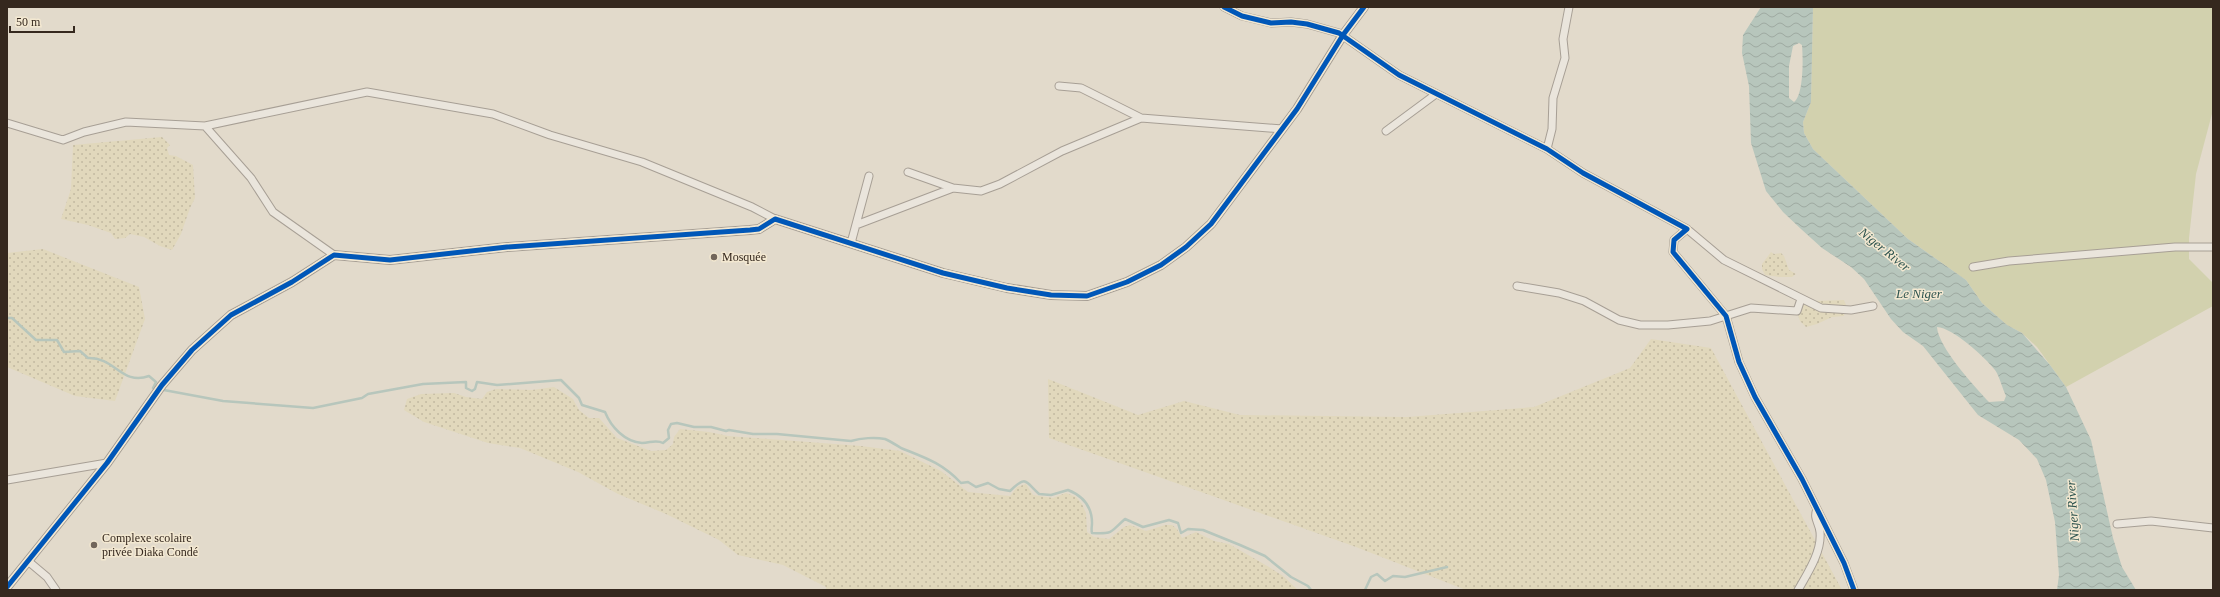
<svg xmlns="http://www.w3.org/2000/svg" width="2220" height="597" viewBox="0 0 2220 597" font-family="Georgia,serif">
	<defs>
		<pattern id="farmland-dots" width="8" height="8" patternUnits="userSpaceOnUse"><rect width="8" height="8" fill="#e1d8bc"/><path d="M2 2h.1M6 6h.1" fill="none" stroke="#c2b9a1" stroke-width="1.8" stroke-linecap="round"/></pattern>
		<pattern id="water-waves" width="16" height="10" patternUnits="userSpaceOnUse"><rect width="16" height="10" fill="#b7c6bc"/><path d="M0 5q4-4 8 0t8 0" fill="none" stroke="#9eaaa1"/></pattern>
	</defs>
	<rect width="100%" height="100%" fill="#e2dacb"/>
	<path fill="url(#farmland-dots)" d="M162,137l8,8 -3,3 2,7 7,1 17,9 2,33 -5,10 -9,26 -9,16 -12,-4 -16,-9 -14,-3 -5,4 -10,1 -4,-6 -23,-8 -27,-6 10,-30 2,-44z
		M43,249l96,38 6,32 -30,82 -40,-5 -68,-29v-114z
		M1771,252l3,2 7,-1 3,3 5,14 7,4 -4,3h-12l-15,-2 -3,-6v-5z
		M1807,298l6,3 31,-1 2,5 -2,11 -12,1 -15,7 -11,3 -6,-6 -2,-6z
		M1651,339l60,9 131,242h-376l-110,-43 -307,-109 -1,-59 90,36 46,-14 56,14 167,2 127,-10 96,-39z
		M554,387l19,12 6,11 10,8h10l18,20 34,13 15,-1 7,-6 1,-7 6,-8 29,3 19,4 133,10 39,5 41,20 27,21 42,4 7,-9 9,-3 7,11 20,3 13,-5 10,4 6,7 4,9 1,19 7,5 15,2 15,-12 6,-2 16,6 19,-6h7l5,4 5,9 14,-6 18,9 15,3 40,23 14,9 15,14h-472v-3l-43,-22 -45,-10 -19,-15 -53,-26 -48,-20 -40,-22 -58,-24 -32,-5 -64,-21 -20,-12 3,-11 14,-5 33,-1 12,4 16,2 5,-7 9,-3 36,1z"/>
	<path fill="#d2d1ae" d="M1813,7h400v103l-17,64 -7,64v21l24,24v23l-147,81 -29,-40 -15,-14 -15,-8 -25,-22 -16,-23 -58,-41 -95,-90 -9,-16 -1,-11 8,-20z"/>
	<path fill="url(#water-waves)" fill-rule="evenodd" d="M1761,7h52l-2,95 -8,20 1,11 9,16 95,90 58,41 16,23 25,22 15,8 28,32 16,22 25,53 22,98 9,29 14,23h-79l2,-15 -4,-53 -9,-42 -9,-21 -18,-19 -41,-25 -55,-69 -20,-14 -12,-13 -27,-40 -13,-12 -29,-19 -21,-19 -18,-17 -17,-21 -15,-48 -2,-57 -7,-33 1,-18zM1799,43l3,2c1,13 2,49 -8,57l-5,-4v-32l4,-20zM1937,327c16,1 48,30 58,43 5,7 7,18 11,26l-2,5 -15,1c-14,-15 -51,-55 -52,-75z"/>
	<g fill="none" stroke-linecap="round" stroke-linejoin="round">
		<path stroke="#b7c6bc" stroke-width="2.5" d="M7,318h5l24,22h21l7,12 16,-1 8,7c27,-1 34,28 61,18l7,6 -3,6 70,13 90,7 49,-10 6,-4 55,-10 43,-2v6l6,3 3,-2 2,-7 20,3 64,-5 18,18 3,7 23,7c6,15 20,30 37,31 8,0 14,-4 21,0l6,-5 -1,-8 3,-6 6,-1 17,4h17l15,4 3,-1 24,4h24l74,7c10,-3 24,-4 34,-2 5,2 11,6 16,9 25,10 41,15 60,35l7,-1 8,5 12,-4 11,6 11,2c16,-16 15,-10 29,3l12,1 17,-5c15,6 24,16 24,33 0,4 -1,6 0,10 22,1 17,0 33,-14l18,8 26,-7 9,3 3,10 7,-4 15,1 37,15 25,11 26,21 17,9 3,4
			M1365,590l6,-13 6,-3 8,7 8,-5 12,1 42,-10"/>
		<g stroke="#a79f95" stroke-width="9">
			<path id="minor" d="M1224,7l18,9 29,7 20,-1 16,2 32,9 60,42 148,74 36,24 104,56 -13,11 -1,12 53,64 13,46 16,35 47,82 42,84 10,27
				M1059,86l22,2 60,30
				M7,123l56,17 21,-8 42,-10 79,4 46,52 22,34 61,43
				M205,126l162,-34 126,22 57,21 92,27 110,45 23,12
				M1386,131l50,-37
				M1547,149l5,-20 1,-31 12,-40 -2,-19 6,-32
				M908,172l45,16 28,3 19,-7 62,-33 79,-33 141,11
				M856,225l97,-37
				M1687,229l37,31 97,48 30,2 22,-4
				M851,243l18,-67
				M1973,267l36,-6 166,-14h38
				M1517,286l42,7 25,8 35,19 21,5h28l42,-4 41,-13 46,3 4,-12
				M7,480l100,-17
				M2117,524l34,-3 62,7
				M28,561l19,16 9,13
				M1798,590c9,-16 24,-38 22,-58 -1,-10 -7,-13 -3,-23"/>
		</g>
		<g stroke="#a79f95" stroke-width="10">
			<path id="tertiary" d="M7,587l100,-124 55,-78 30,-35 39,-35 61,-33 42,-27 56,5 117,-13 243,-17 9,-1 16,-10 168,54 64,15 44,7 36,1 40,-14 34,-17 25,-18 25,-23 86,-115 46,-74 21,-28"/>
		</g>
		<use href="#minor" stroke="#eae5dc" stroke-width="7"/>
		<use href="#tertiary" stroke="#eae5dc" stroke-width="8"/>
		<g stroke="#f3e8d1" stroke-width="8">
			<path id="cycleway" d="M1224,7l18,9 29,7 20,-1 16,2 32,9 60,42 148,74 36,24 104,56 -13,11 -1,12 53,64 13,46 16,35 47,82 42,84 10,27
				M7,587l100,-124 55,-78 30,-35 39,-35 61,-33 42,-27 56,5 117,-13 243,-17 9,-1 16,-10 168,54 64,15 44,7 36,1 40,-14 34,-17 25,-18 25,-23 86,-115 46,-74 21,-28"/>
		</g>
		<use href="#cycleway" stroke="#0057b8" stroke-width="5"/>
	</g>
	<g fill="#72665b" stroke="#f3e8d1" stroke-width="1.5">
		<circle cx="714" cy="257" r="4"/>
		<circle cx="94" cy="545" r="4"/>
	</g>
	<g text-anchor="middle" stroke-width="3" stroke-linejoin="round" paint-order="stroke">
		<g font-size="12" fill="#35281e" stroke="#f3e8d1" text-anchor="start">
			<text x="722" y="261">Mosquée</text>
			<text x="102" y="542">Complexe scolaire<tspan x="102" dy="14">privée Diaka Condé</tspan></text>
		</g>
		<g font-size="13" font-style="italic" fill="#2e544f" stroke="#f3e8d1">
			<text transform="translate(1885 249) rotate(39)" y="5">Niger River</text>
			<text x="1919" y="298">Le Niger</text>
			<text transform="translate(2072 511) rotate(-94)" y="5">Niger River</text>
		</g>
	</g>
	<rect width="2220" height="597" fill="none" stroke="#35281e" stroke-width="16"/>
	<path d="M10 26v6h64v-6" fill="none" stroke="#35281e" stroke-width="2"/>
	<text x="16" y="26" font-size="12" fill="#35281e" stroke="#f3e8d1" stroke-width="3" paint-order="stroke">50 m</text>
</svg>
